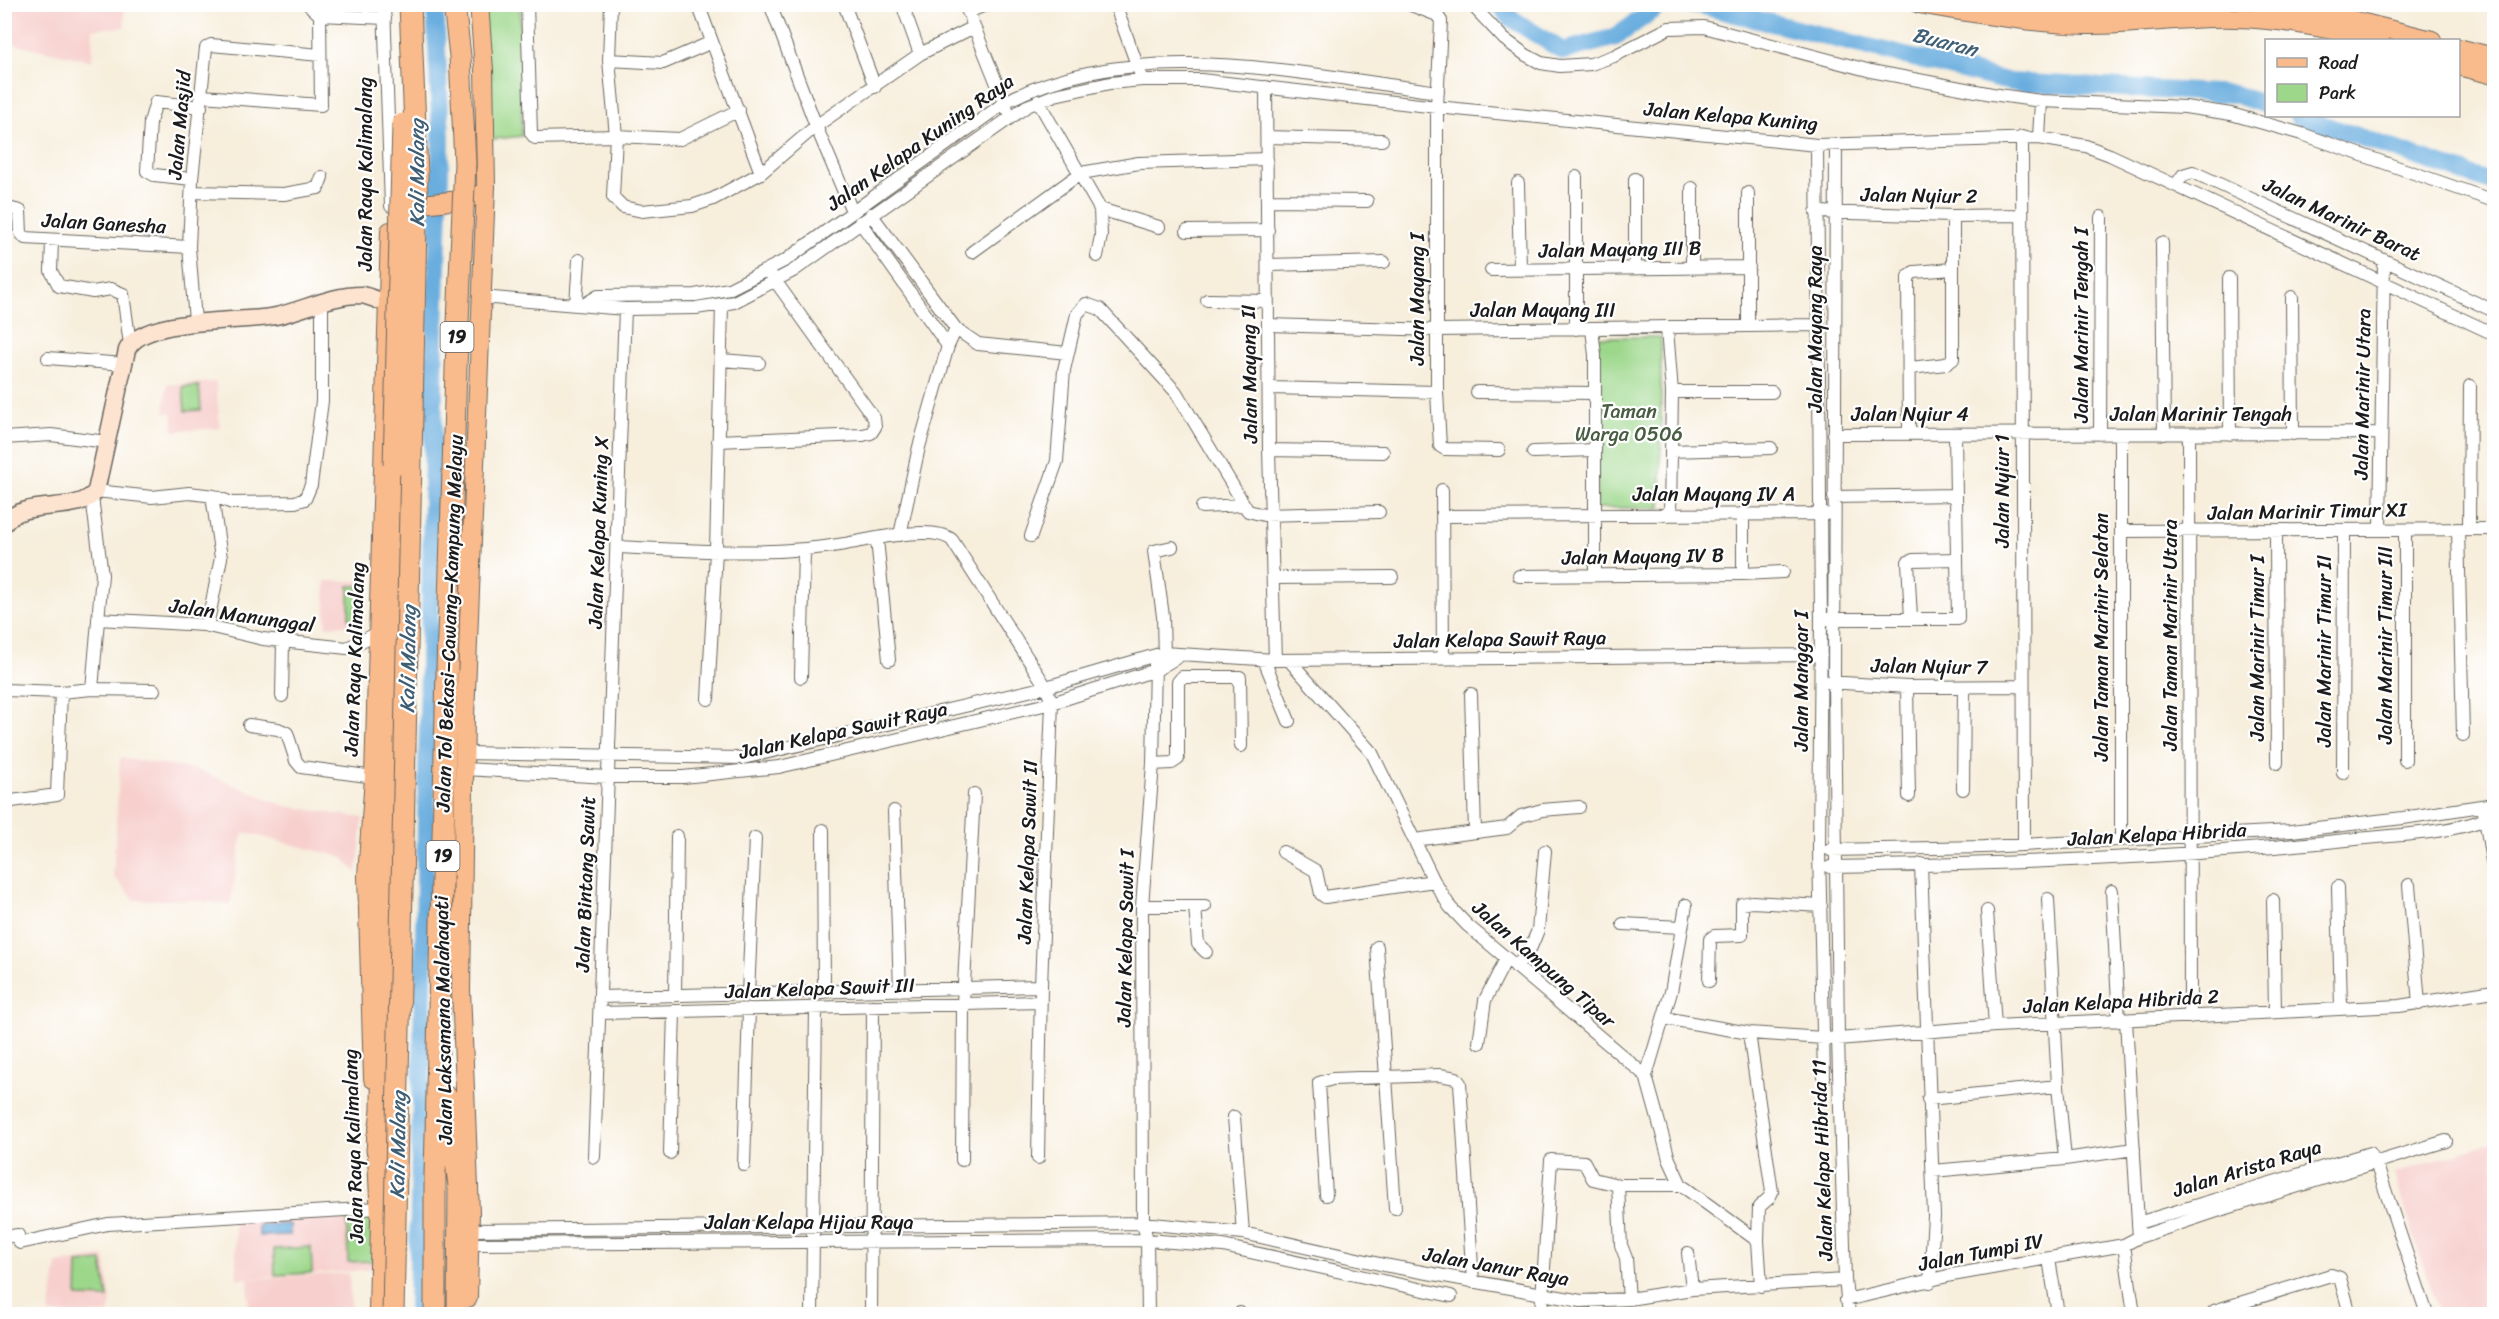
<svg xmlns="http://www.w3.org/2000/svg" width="2499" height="1319" viewBox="0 0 2499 1319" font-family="Sriracha,sans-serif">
	<rect width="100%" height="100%" fill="#fff"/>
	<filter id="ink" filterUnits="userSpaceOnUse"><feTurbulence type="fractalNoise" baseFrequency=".0167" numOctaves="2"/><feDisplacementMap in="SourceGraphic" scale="12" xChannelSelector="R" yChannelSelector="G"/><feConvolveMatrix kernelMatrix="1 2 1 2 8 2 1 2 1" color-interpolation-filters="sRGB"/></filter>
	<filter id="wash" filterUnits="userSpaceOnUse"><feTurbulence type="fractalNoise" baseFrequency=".008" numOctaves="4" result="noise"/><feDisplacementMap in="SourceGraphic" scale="24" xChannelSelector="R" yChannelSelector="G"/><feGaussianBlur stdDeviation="1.35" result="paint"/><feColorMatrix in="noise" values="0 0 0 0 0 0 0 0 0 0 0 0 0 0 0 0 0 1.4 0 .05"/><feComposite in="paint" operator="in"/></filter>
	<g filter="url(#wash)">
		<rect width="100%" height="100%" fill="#f7eedc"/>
		<path fill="#f7d0ce" d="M5,4l119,1 1,22 -32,2 -1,32 -87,-19z
			M216,382l4,46 -46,3 -2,-18 -8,-1 3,-27z
			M325,581h36l1,43 -36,2z
			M120,758l78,12 87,36 78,12 -6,55 -15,-16 -99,-25 -13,73 -37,-5h-58l-22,-24z
			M2494,1141v168l-19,5h-36l-45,-140z
			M379,1211v58l-142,10 -3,-62z
			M105,1256l6,45 -2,13h-60l8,-50z
			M349,1273l2,41h-102l-1,-35z"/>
		<path fill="#9cd78a" stroke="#5c7a53" stroke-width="1.5" d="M479,5h41l2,131 -35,4z
			M1597,337h64v171h-64z
			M199,386l2,24 -16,1 -2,-24z
			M349,586h11v33h-11z
			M375,1215l1,46 -28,1 -1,-46z
			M311,1247l1,26 -37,2 -1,-26z
			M102,1261l6,37 -31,-1 1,-34z"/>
		<path fill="#6aaedf" stroke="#43657e" stroke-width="1.5" d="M290,1224v11l-31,1v-11z"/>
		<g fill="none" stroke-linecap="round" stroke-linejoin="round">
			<path stroke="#6aaedf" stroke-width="18" d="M1499,4l10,13 54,34 53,-14 44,-32h39l311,77 224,12 32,11
				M2298,116l196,67
				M417,1314l18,-981 6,-194 -6,-135"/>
		</g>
	</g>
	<g filter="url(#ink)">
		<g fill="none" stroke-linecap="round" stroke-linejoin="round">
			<g stroke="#69665f" stroke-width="14">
				<path id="street" d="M308,4l12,11 65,3
					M384,4l7,202
					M527,4l4,129 4,5 81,-2 64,3 59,-29
					M611,4l-2,56 7,76 -3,61 10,10 19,4 50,-5 21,-7 48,-26 55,-47 104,-72 54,-27
					M698,4l63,169
					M770,4l46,122 36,85
					M844,4l31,83
					M902,4l18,50
					M965,4l42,105
					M1115,4l25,69
					M1408,4l29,11 4,6 -4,86v285l3,54 5,3 54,1
					M1471,4l33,35 22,16 15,8 19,3 31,-2 23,-8 55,-28 35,-1 167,44 121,23 49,7 144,6 46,7 71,20 192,67
					M968,12l20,-8
					M609,60l54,3 49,-21
					M1266,87l3,363 6,210
					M202,96l119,9 -1,-90
					M1038,101l62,108 1,27 -4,20
					M1267,137l115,3
					M2022,137l2,708
					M2039,138l2,-37
					M1836,144l-2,539 4,356 7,241 4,34
					M1817,145l4,474 -2,231 5,228
					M192,179l-38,-4 -7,-4 3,-49 6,-20 45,5
					M1635,179v89
					M1518,183l2,86
					M2176,185l7,-10 10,-3 301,139
					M1692,188v80
					M193,192l91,2 34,-6 4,-11
					M1748,193v133
					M1268,200l99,1
					M4,207l16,4 1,22 4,5 164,9
					M1100,209l59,18
					M1816,212l137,4 69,-1
					M871,214l85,115 22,15 90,9
					M860,222l88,124
					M1187,231l81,-1
					M52,240l-1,31 8,15 34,6 18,-3 12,5 7,50
					M2162,243l2,191
					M972,252l109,-79 58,-10 128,-4
					M1269,265l115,-3
					M1491,270l258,-3
					M2229,278l1,156
					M481,297l144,12 71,-1 38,-6 59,-31 234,-165 28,-11 55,-12 32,-3h59l236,27 380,38 222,-7 47,8 24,9 384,179
					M2292,297l1,137
					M1207,300l60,1
					M576,304l3,-44
					M585,304l13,-8 97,-1 34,-6 57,-29 221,-159c127,-66 295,-27 431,-9
					M195,321l-6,-74 3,-68 14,-131 5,-3 109,10
					M1268,325l169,5 380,-5
					M1576,329v-152
					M1592,329l3,26v220
					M1667,329l5,63 -2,122
					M48,358l76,6
					M721,360l38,3
					M1910,368l36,-4 7,-5v-143
					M1269,388l168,4
					M1477,392l118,1
					M1672,392h100
					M1834,434l547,-1
					M1909,434l-1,-157 6,-5 39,-3
					M2100,434l1,-217
					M2121,434v406
					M2189,434l1,583
					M4,438l47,-3 56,7
					M718,441l145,-6 8,-2 4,-6 -1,-9 -103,-143
					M1269,450l114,2
					M1671,451l100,-3
					M1533,452l62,-2
					M1442,490l1,169
					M96,491l56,6 37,-4 25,3 18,7 63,-1 10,-3 6,-14 11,-84v-100
					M1834,497l122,-2
					M1202,507l42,-2
					M1442,516l384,-2
					M2458,529l5,206
					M2469,529l1,-143
					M2380,530l4,-270
					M2405,530v230
					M2121,531l373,-2
					M2276,532l1,231
					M900,535l19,-88 29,-101 8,-17
					M1031,536l26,-75 7,-91 13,-56 9,-10 14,5 76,83 72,119 16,4 115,-3
					M877,539l12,121
					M617,547c75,3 153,10 228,-3 24,-4 88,-20 107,-4l94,147 6,16 -11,283 -3,172
					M1743,574l40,-2
					M1519,576l224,-2v-61
					M1275,578l117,-1
					M98,619l106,6 59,14 84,9 31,-15
					M1826,619h132l-3,-185
					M1911,619l-3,-57 5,-2 44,-1
					M207,626l14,-68 -9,-62
					M1164,659l-1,-43 -9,-65 18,-4
					M1264,660l25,61
					M1289,660l83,93 62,128 16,26 17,18 179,151 23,83 12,26 77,56 3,45
					M801,677l3,-126
					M1828,682l79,5 116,-1
					M1907,687l2,109
					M92,689l62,1
					M4,690l57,2 31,-3 10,-114 -10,-78
					M1471,694l4,138
					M282,696l1,-54
					M708,699l8,-148 6,-246
					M249,725l29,4 9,4 9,28 5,6 73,10
					M464,753l279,5 303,-71 117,-34 112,7 546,-5
					M1153,764l19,-1 6,-4v-77l4,-5h58l1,69
					M465,769l143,8h75l96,-10 273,-64 104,-33 23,-14
					M2343,773l1,-243
					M1963,789l1,-102
					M4,802l53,-7 4,-103
					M894,811l6,179
					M2484,812l10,61
					M823,830l1,162
					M1414,840l93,-12 14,-12 21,-6 37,-3
					M1830,850l154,-3 307,-16 112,-13 91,-14
					M1283,852l33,19 5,23 4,3 109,-16
					M1921,864l13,352 -4,66
					M1830,867c175,-3 352,-9 526,-28 39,-4 105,-6 138,-24
					M2409,885l10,119
					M2338,887l3,121
					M2112,891l7,130
					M2048,899l10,187 7,73
					M2273,900l2,111
					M1142,906h63
					M1195,906l3,38 8,8
					M1987,911l8,115
					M1623,924l58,3
					M1377,947l18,261
					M1516,967l15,-20 7,-17 7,-79
					M1709,981l1,-42 4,-3 28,-1v-31l10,-2 69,4
					M748,994l7,-156
					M675,995l2,-159
					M600,997l441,-11
					M600,1013l441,-11
					M1664,1018l85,15 89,6 157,-13 404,-20 95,-15
					M2126,1020l12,203
					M1749,1033l23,159 -3,6 -10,9 -1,34
					M1479,1043l6,-43 21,-41
					M1646,1076l25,-84 15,-87
					M1928,1099l130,-13
					M1234,1117l9,116
					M670,1153l4,-142
					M594,1157l31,-848
					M962,1160l1,-156 11,-210
					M744,1165l5,-156
					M1933,1171l132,-12 69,-10
					M1618,1185l3,60 5,13 3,41
					M1326,1195l-7,-112 13,-4 108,-4 16,3 4,5 13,199
					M471,1230l672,-7 100,10 141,32 197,36 48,-2 63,-10 153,-9
					M4,1237l14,-2 2,8 88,-19 271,-16
					M2139,1237l-1,-14 232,-70 6,10 51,151
					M470,1244l677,-4 76,6 228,50
					M2124,1245l10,69
					M1688,1253l4,36
					M2049,1259l9,55
					M1846,1300l106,-25 172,-30 15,-8 78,-26 229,-70
					M812,1314l4,-306
					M871,1314l2,-308
					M1148,1314l-1,-74 -4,-17 -1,-317 11,-142 2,-101
					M1240,1314v-1
					M1541,1314l10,-154 33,2 9,17 25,6h63
					M1596,1314l4,-14
					M2213,1314l1,-3 117,-36 9,3 10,36"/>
			</g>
			<g stroke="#69665f" stroke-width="19">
				<path id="secondary" d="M4,524c20,-28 74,-8 92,-33l31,-141c15,-34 116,-27 149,-34 28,-6 55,-21 85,-21 9,1 18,6 26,9"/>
			</g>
			<g stroke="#69665f" stroke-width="20">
				<path id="primary" d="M1919,4c55,10 111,19 167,21 50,1 100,-9 150,-7 49,1 96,12 144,22
					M2006,4l67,6 111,-6
					M2268,4l60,10 104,26
					M2458,48l36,9
					M2458,66l36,9
					M403,206l66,-7 7,-4
					M373,1079l-6,-203 7,-99 16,-546
					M376,1136l4,83 -2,95
					M468,1298l2,-86 -9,-222 4,-273 21,-530 -2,-117 -5,-66"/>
			</g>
			<g stroke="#69665f" stroke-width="23">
				<path id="highway" d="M448,1098l11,88 -1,128
					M377,1150l5,-40 2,-298 10,-347
					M435,1314v-138l12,-506"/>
			</g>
			<use href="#street" stroke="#fff" stroke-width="12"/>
			<use href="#secondary" stroke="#fde4d1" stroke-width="16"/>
			<use href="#primary" stroke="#fabb8c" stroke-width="18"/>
			<use href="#highway" stroke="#fabb8c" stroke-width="21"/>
			<g stroke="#69665f" stroke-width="23" stroke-linecap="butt">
				<path id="highway-bridge" d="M394,465l9,-341
					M447,670l9,-302 9,-205 -5,-107 -6,-52
					M393,1314l24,-1139 -7,-171"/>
			</g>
			<use href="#highway-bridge" stroke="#fabb8c" stroke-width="21"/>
		</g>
	</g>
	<g text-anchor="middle" stroke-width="4.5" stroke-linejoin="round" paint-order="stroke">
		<g fill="#fff" stroke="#606060" stroke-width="1.5">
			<rect x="440.5" y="322" width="33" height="30" rx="4.5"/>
			<rect x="426.5" y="841" width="33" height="30" rx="4.5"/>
		</g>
		<g font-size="18" font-weight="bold" fill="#1c1c1c">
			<text x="457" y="343">19</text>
			<text x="443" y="862">19</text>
		</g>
		<g font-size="20" fill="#1c1c1c" stroke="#fff">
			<text transform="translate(1731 116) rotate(5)" y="7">Jalan Kelapa Kuning</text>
			<text transform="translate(179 125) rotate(-85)" y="7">Jalan Masjid</text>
			<text transform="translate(920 142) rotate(-35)" y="7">Jalan Kelapa Kuning Raya</text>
			<text transform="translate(365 174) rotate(-90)" y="7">Jalan Raya Kalimalang</text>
			<text transform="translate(1919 195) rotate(1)" y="7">Jalan Nyiur 2</text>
			<text transform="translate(2342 219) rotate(25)" y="7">Jalan Marinir Barat</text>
			<text transform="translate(104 223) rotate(3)" y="7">Jalan Ganesha</text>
			<text transform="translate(1620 249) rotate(-1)" y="7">Jalan Mayang III B</text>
			<text transform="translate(1417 299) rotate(-90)" y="7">Jalan Mayang I</text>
			<text x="1543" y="317">Jalan Mayang III</text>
			<text transform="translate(2081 325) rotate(-90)" y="7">Jalan Marinir Tengah I</text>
			<text transform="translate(1815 329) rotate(-90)" y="7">Jalan Mayang Raya</text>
			<text transform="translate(1249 374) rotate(-91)" y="7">Jalan Mayang II</text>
			<text transform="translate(2362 394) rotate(-89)" y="7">Jalan Marinir Utara</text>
			<text x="1910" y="421">Jalan Nyiur 4</text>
			<text x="2201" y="421">Jalan Marinir Tengah</text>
			<text transform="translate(2002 491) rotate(-90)" y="7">Jalan Nyiur 1</text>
			<text x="1714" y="501">Jalan Mayang IV A</text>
			<text transform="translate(2307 511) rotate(-1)" y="7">Jalan Marinir Timur XI</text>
			<text transform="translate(598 532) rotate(-88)" y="7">Jalan Kelapa Kuning X</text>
			<text transform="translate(1643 556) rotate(-1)" y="7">Jalan Mayang IV B</text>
			<text transform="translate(242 615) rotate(8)" y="7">Jalan Manunggal</text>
			<text transform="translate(449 623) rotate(-88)" y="7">Jalan Tol Bekasi–Cawang–Kampung Melayu</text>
			<text transform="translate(2170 635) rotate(-90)" y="7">Jalan Taman Marinir Utara</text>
			<text transform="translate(2101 637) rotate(-90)" y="7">Jalan Taman Marinir Selatan</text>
			<text transform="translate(1500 639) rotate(-1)" y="7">Jalan Kelapa Sawit Raya</text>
			<text transform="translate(2385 645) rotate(-90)" y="7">Jalan Marinir Timur III</text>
			<text transform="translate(2257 648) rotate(-90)" y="7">Jalan Marinir Timur I</text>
			<text transform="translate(2324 651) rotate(-90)" y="7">Jalan Marinir Timur II</text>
			<text transform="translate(354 659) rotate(-88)" y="7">Jalan Raya Kalimalang</text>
			<text transform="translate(1929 666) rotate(1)" y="7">Jalan Nyiur 7</text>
			<text transform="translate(1801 681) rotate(-90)" y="7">Jalan Manggar I</text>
			<text transform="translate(843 730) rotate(-12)" y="7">Jalan Kelapa Sawit Raya</text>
			<text transform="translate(2157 834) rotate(-3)" y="7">Jalan Kelapa Hibrida</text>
			<text transform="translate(1027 852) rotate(-88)" y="7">Jalan Kelapa Sawit II</text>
			<text transform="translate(585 884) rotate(-88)" y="7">Jalan Bintang Sawit</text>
			<text transform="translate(1125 938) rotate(-89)" y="7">Jalan Kelapa Sawit I</text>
			<text transform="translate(1544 964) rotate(41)" y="7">Jalan Kampung Tipar</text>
			<text transform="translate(820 988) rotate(-2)" y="7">Jalan Kelapa Sawit III</text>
			<text transform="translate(2121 1001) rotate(-3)" y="7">Jalan Kelapa Hibrida 2</text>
			<text transform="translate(443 1020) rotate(-91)" y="7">Jalan Laksamana Malahayati</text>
			<text transform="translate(353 1146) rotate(-92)" y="7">Jalan Raya Kalimalang</text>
			<text transform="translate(1822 1160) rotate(-92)" y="7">Jalan Kelapa Hibrida 11</text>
			<text transform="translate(2247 1168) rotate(-17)" y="7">Jalan Arista Raya</text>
			<text x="809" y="1229">Jalan Kelapa Hijau Raya</text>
			<text transform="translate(1981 1252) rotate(-11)" y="7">Jalan Tumpi IV</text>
			<text transform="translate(1496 1266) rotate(10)" y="7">Jalan Janur Raya</text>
		</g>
		<g font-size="20" fill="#495d42" stroke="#fff">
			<text x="1629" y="418">Taman<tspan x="1629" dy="23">Warga 0506</tspan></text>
		</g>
		<g font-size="21" font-style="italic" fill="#3f5e74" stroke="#fff">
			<text transform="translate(1945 42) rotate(14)" y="7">Buaran</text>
			<text transform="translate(417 173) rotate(-90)" y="7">Kali Malang</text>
			<text transform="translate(408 659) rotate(-89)" y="7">Kali Malang</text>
			<text transform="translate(398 1145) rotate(-89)" y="7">Kali Malang</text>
		</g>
	</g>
	<rect width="2499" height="1319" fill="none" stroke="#fff" stroke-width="24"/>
	<rect x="2265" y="39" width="195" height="78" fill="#ffffff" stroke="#a4a4a4" stroke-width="1.5"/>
	<rect x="2277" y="58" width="30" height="9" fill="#fabb8c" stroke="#a4a4a4" stroke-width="1.5"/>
	<text x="2319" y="69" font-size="18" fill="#1c1c1c">Road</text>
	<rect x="2277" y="84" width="30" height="18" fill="#9cd78a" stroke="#a4a4a4" stroke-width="1.5"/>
	<text x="2319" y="99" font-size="18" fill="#1c1c1c">Park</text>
</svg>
